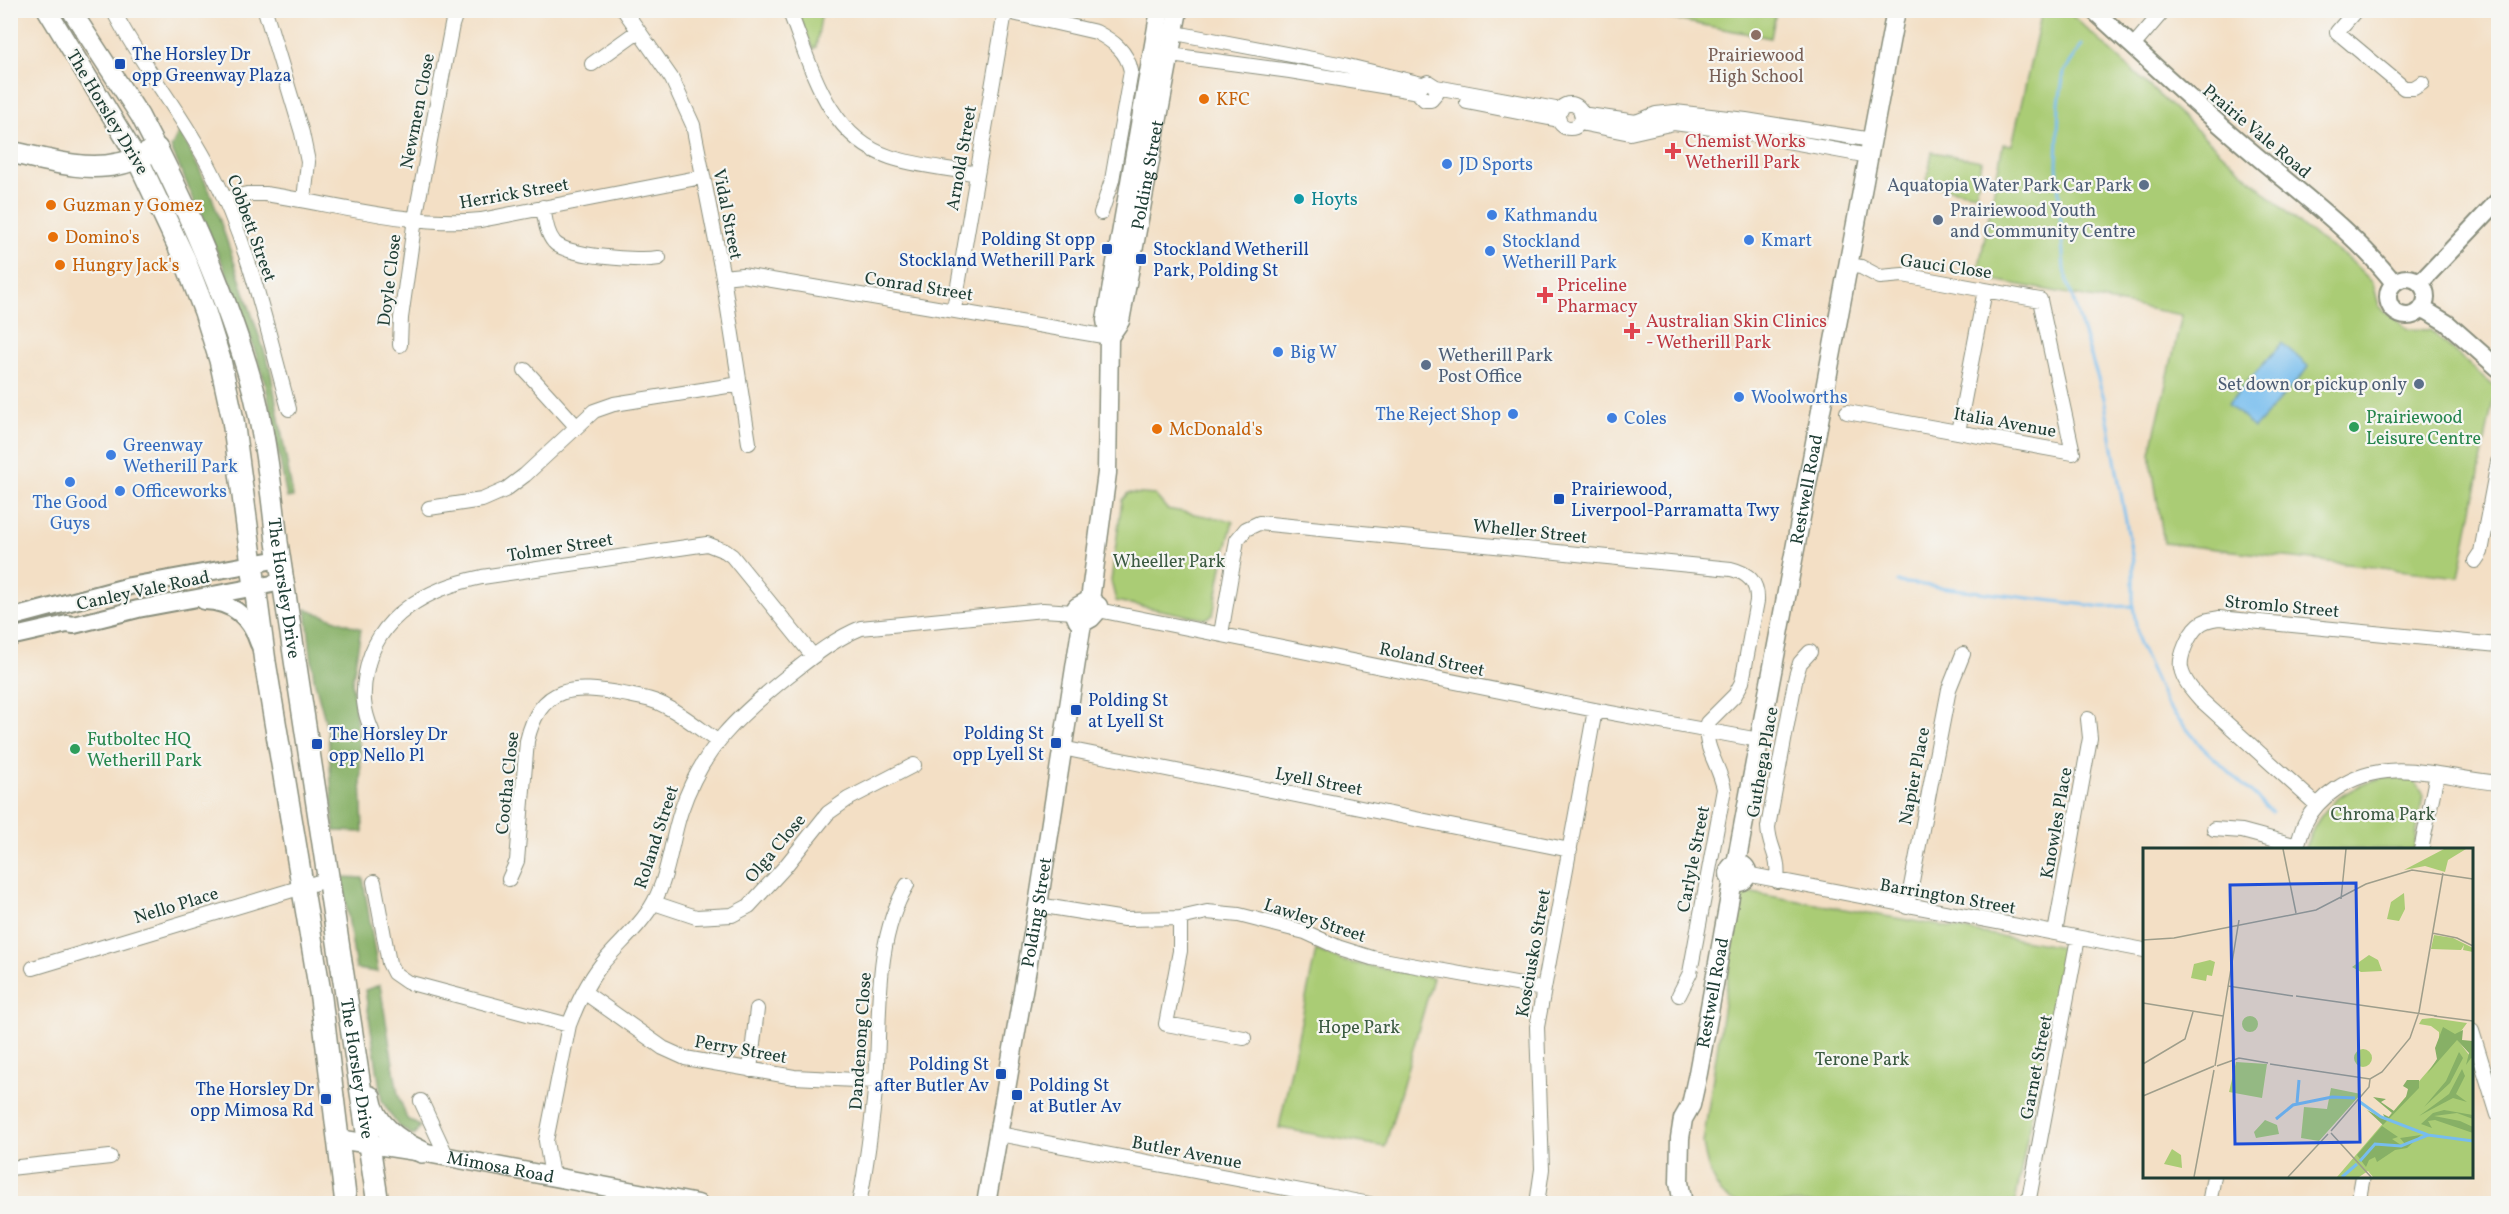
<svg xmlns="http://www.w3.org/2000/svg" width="2509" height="1214" viewBox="0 0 2509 1214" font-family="Vollkorn,serif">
	<rect width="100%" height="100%" fill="#f6f6f2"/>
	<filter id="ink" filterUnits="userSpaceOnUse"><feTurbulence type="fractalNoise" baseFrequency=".0167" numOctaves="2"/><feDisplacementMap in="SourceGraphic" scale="12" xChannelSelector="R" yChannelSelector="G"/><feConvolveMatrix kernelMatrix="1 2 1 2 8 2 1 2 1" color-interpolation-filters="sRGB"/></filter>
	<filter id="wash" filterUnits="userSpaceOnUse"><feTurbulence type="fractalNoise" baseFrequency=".008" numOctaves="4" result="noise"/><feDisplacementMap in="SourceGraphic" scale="24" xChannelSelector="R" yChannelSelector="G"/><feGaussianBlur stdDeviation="1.35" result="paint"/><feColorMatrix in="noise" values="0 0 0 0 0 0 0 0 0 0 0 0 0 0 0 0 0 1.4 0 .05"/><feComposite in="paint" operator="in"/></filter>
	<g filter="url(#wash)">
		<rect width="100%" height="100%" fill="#f3dfc5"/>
		<path fill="#aacc75" stroke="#648454" stroke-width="1.5" d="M797,11h25l-6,36 -3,2z
			M1629,11h147l-5,27z
			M2042,11h25l238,218 45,31 23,23 6,23 29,23 22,1 68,60v10h-5l-34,177 -295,-34 -14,-90 32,-138 -205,-38 26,-133 9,1z
			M1932,152l50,9 -6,33 -50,-9z
			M1128,493l27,2 12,14 66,12 -9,35 -11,59 -8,4 -89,-18 -5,-20 11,-81z
			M2384,777l31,4 8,14 -9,54 -110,1c16,-44 37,-60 80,-73z
			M1741,891l322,56 -48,256h-277c-24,-6 -32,-39 -35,-60z
			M1316,950l26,11 91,17 -48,169 -106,-19z"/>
		<path fill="#87b066" stroke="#53764d" stroke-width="1.5" d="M180,130l31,64 59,174 23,129 -6,1 -21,-112 -28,-87 -67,-151z
			M306,609l55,20 -9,54 8,68 3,81 -29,-1 -6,-100 -14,-52z
			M342,877l21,1 15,94 -22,-3z
			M380,985l18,109 9,25 13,7 -6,10 -16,-10 -16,-25 -17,-111z"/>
		<path fill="#77bdee" stroke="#4b7d91" stroke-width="1.5" d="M2282,343l27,24 -55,61 -26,-24z"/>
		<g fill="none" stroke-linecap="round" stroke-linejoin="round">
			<path stroke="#77bdee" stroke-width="3" d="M2082,45l-18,27 -5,31 -2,62 7,105 40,128 29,163v45l6,38 27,60 36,43 70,65
				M1898,582l205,25 29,-1"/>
		</g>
	</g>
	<g filter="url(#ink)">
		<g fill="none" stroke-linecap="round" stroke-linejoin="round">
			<g stroke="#898e7c" stroke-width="16">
				<path id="minor" d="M113,10c28,56 70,104 98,160 38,74 56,159 78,239
					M265,10l37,123 6,29 -4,38
					M624,10l48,69 21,46 30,152 26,166
					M789,10c22,55 38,127 101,147 27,9 58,11 87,17
					M1000,10l96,22c17,9 31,19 35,39l-19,109 -11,33
					M2356,10l-19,22 67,56h10l8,-5
					M1165,31l179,34 78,19
					M2133,46l31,-36
					M1163,54l127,17 129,21
					M592,64l46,-33
					M1436,87l1,6 -6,7h-6l-6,-6 1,-8 8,-4 8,5 125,23
					M1467,102l92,18
					M1558 116a12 12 0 1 1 24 0a12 12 0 1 1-24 0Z
					M1581,114l55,8 20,-8 19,-2 71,8 126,20
					M1580,123l50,10 44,-10 53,7 142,26
					M225,199l22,-5h18c69,10 146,33 216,26l221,-43
					M543,207c2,11 3,26 11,35 12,15 86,19 105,16
					M723,277l19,-2 367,62
					M954,309l51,-297
					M400,345l1,-27 14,-99 37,-194 5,-15
					M525,370l51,56
					M1847,412l226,41 -33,-153 -137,-25 -23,2 -19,-10 -13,-2
					M1958,432l27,-142
					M429,508l53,-8 23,-10 20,-15 69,-64 20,-7 126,-20
					M2475,561l6,-9 17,-90
					M1098,610l497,100 164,30
					M1221,634l16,-94 9,-11 13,-6 472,46c17,4 27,13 26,32l-15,81 -7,13 -28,28c-4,25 13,43 17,66l-34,184 -11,22
					M372,731c-9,-21 -10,-36 -6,-58 10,-58 63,-85 116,-96l225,-33 18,7 7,5 81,100
					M1062,748l508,102
					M2317,805l-116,-105c-8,-9 -18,-20 -20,-32 -2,-12 8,-34 17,-42 6,-6 14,-7 21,-8l279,27
					M2214,829l28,2 56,15
					M2296,850c3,-9 5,-19 9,-27 7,-14 19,-26 31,-34 51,-35 106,-11 162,-6
					M2421,850l16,-76
					M1746,874l398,76
					M509,879l8,-18 10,-120c13,-57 47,-56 96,-47 15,3 31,5 44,13 18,9 34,23 50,34
					M1777,881c3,-26 -8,-32 -9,-54l28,-151 4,-13 10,-11
					M374,882l15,81 5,10 13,9 162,43
					M654,903l42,14 36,-2 17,-9 35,-38 44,-55 20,-14 66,-34
					M1038,905l86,14 56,-1 27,-6 32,3 66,17 35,16 32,10 171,31
					M1907,907l42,-218 14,-35
					M1180,918v33l-14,73 78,14
					M2055,933l35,-195 -2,-19
					M33,968l296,-89
					M584,992l79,56 22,10 109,19 82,4
					M2472,1031l26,84
					M750,1070l7,-61
					M421,1101l26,56
					M999,1134l371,70
					M10,1168l100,-11
					M552,1176l-6,-35 23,-116c8,-21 18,-42 32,-60 17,-21 40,-39 53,-63 15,-28 17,-61 27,-91 21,-63 58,-96 108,-136 23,-18 45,-36 72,-47l182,-18 31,2
					M859,1204c8,-41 13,-81 17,-123 5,-64 -3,-139 31,-196
					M1537,1204l5,-35 -5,-142 58,-317
					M2028,1204l50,-266
					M2209,1204l5,-28
					M2358,1204l5,-28"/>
			</g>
			<g stroke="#898e7c" stroke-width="20">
				<path id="tertiary" d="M2093,10c53,48 105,97 160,143 48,41 102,80 141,130
					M2388 297a19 19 0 1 1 38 0a19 19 0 1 1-38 0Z
					M2420,283l78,-82
					M2422,308l25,15 51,45
					M204,601c29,1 46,16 55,43
					M10,618l120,-32 150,-27
					M10,637l57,-13 7,1 64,-16 145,-27"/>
			</g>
			<g stroke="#898e7c" stroke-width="21">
				<g id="secondary">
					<path d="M47,10l90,148"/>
					<path d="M71,10l69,106 17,33"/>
					<path id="s1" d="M1109,337l11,-16 58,-311"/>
					<path d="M1090,600l17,-127 2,-136 -3,-17 54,-310"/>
					<path d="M1082,623l9,-5 7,-8v-4l-8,-6"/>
					<path d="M1082,623l-4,-2 -4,-9 3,-5 13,-7"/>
					<path id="s2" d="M1736,864l160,-854"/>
					<circle cx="1738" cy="873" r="9"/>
					<path id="s3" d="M338,1139l84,13 276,52"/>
					<path id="s4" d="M986,1204l52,-299 44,-282"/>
					<path id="s5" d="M1683,1204l-4,-22 1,-44 3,-19 8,-14 7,-32 35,-193"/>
				</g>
			</g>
			<g stroke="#898e7c" stroke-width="24">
				<g id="primary">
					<path id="s6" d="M10,152c34,7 73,20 108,12 13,-2 27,-9 39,-15 39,78 74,159 97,243 12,49 18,100 23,150l101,662"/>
					<path d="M137,158l48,102 20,52 15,48 13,60 32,242 56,336 25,206"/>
					<path d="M370,1097c4,28 28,44 52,55"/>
				</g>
			</g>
			<use href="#minor" stroke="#fff" stroke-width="14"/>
			<use href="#tertiary" stroke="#fff" stroke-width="16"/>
			<use href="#secondary" stroke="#fff" stroke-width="18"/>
			<use href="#primary" stroke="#fff" stroke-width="21"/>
		</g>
	</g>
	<circle fill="#8d6e63" stroke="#f6f6f2" stroke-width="2" cx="1756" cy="35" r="6"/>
	<g fill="#1a4fb4" stroke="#f6f6f2" stroke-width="2">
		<rect x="114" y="58" width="12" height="12" rx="3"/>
		<rect x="1101" y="243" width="12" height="12" rx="3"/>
		<rect x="1135" y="253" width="12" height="12" rx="3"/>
		<rect x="1553" y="493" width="12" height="12" rx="3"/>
		<rect x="1070" y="704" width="12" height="12" rx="3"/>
		<rect x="1050" y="737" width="12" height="12" rx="3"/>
		<rect x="311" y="738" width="12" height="12" rx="3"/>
		<rect x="995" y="1068" width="12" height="12" rx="3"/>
		<rect x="1011" y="1089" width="12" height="12" rx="3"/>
		<rect x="320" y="1093" width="12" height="12" rx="3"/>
	</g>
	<g fill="#e8710a" stroke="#f6f6f2" stroke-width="2">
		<circle cx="1204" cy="99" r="6"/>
		<circle cx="51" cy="205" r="6"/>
		<circle cx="53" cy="237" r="6"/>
		<circle cx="60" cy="265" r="6"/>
		<circle cx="1157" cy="429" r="6"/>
	</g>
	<g fill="#e0444e" stroke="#f6f6f2" stroke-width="2">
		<path d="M1670 142h6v6h6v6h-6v6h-6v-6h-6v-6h6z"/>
		<path d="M1542 286h6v6h6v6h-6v6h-6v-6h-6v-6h6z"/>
		<path d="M1629 322h6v6h6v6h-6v6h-6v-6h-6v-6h6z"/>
	</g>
	<g fill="#3f7fe0" stroke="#f6f6f2" stroke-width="2">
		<circle cx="1447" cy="164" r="6"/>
		<circle cx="1492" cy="215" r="6"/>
		<circle cx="1749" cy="240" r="6"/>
		<circle cx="1490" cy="251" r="6"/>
		<circle cx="1278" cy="352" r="6"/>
		<circle cx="1739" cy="397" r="6"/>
		<circle cx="1513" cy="414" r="6"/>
		<circle cx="1612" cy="418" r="6"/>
		<circle cx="111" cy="455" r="6"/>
		<circle cx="70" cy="482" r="6"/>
		<circle cx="120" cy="491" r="6"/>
	</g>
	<g fill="#5c6f8a" stroke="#f6f6f2" stroke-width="2">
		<circle cx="2144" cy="185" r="6"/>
		<circle cx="1938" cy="220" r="6"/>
		<circle cx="1426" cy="365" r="6"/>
		<circle cx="2419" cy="384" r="6"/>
	</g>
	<circle fill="#0f9aa8" stroke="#f6f6f2" stroke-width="2" cx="1299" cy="199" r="6"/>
	<g fill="#2e9e5b" stroke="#f6f6f2" stroke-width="2">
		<circle cx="2354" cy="427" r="6"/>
		<circle cx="75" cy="749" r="6"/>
	</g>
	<g text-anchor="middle" stroke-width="4.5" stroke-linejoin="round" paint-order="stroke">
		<g font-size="18" fill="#164399" stroke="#f6f6f2" text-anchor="start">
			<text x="132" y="60">The Horsley Dr<tspan x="132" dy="21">opp Greenway Plaza</tspan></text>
			<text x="1095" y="245" text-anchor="end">Polding St opp<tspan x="1095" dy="21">Stockland Wetherill Park</tspan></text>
			<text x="1153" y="255">Stockland Wetherill<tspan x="1153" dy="21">Park, Polding St</tspan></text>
			<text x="1571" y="495">Prairiewood,<tspan x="1571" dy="21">Liverpool-Parramatta Twy</tspan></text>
			<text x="1088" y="706">Polding St<tspan x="1088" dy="21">at Lyell St</tspan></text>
			<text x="1044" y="739" text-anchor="end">Polding St<tspan x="1044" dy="21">opp Lyell St</tspan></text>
			<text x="329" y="740">The Horsley Dr<tspan x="329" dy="21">opp Nello Pl</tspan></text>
			<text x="989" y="1070" text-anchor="end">Polding St<tspan x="989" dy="21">after Butler Av</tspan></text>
			<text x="1029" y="1091">Polding St<tspan x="1029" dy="21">at Butler Av</tspan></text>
			<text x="314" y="1095" text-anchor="end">The Horsley Dr<tspan x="314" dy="21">opp Mimosa Rd</tspan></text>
		</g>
		<g font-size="18" fill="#785e54" stroke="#f6f6f2">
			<text x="1756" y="61">Prairiewood<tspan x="1756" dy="21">High School</tspan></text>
		</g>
		<g font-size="18" fill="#c56008" stroke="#f6f6f2" text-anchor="start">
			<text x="1216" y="105">KFC</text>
			<text x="63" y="211">Guzman y Gomez</text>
			<text x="65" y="243">Domino's</text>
			<text x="72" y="271">Hungry Jack's</text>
			<text x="1169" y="435">McDonald's</text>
		</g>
		<g font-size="18" fill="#1f3d34" stroke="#f6f6f2">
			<text transform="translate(417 111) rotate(-79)" y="6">Newmen Close</text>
			<text transform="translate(108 112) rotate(59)" y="6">The Horsley Drive</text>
			<text transform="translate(2257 131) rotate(40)" y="6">Prairie Vale Road</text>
			<text transform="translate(961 158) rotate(-80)" y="6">Arnold Street</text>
			<text dy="6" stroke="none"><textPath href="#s1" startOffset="168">Polding Street</textPath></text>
			<text transform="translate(514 193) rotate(-10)" y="6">Herrick Street</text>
			<text transform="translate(728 214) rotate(79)" y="6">Vidal Street</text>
			<text transform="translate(252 228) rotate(70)" y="6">Cobbett Street</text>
			<text transform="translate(1946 266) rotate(8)" y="6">Gauci Close</text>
			<text transform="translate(389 280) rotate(-83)" y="6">Doyle Close</text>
			<text transform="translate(919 286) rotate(9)" y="6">Conrad Street</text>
			<text transform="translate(2005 422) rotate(10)" y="6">Italia Avenue</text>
			<text dy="6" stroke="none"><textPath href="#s2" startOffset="381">Restwell Road</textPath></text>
			<text transform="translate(1530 531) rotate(6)" y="6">Wheller Street</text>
			<text transform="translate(560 547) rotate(-9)" y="6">Tolmer Street</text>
			<text dy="6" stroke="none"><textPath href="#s6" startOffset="612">The Horsley Drive</textPath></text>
			<text transform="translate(143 590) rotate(-12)" y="6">Canley Vale Road</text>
			<text transform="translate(2282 606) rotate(5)" y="6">Stromlo Street</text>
			<text transform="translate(1432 659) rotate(12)" y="6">Roland Street</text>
			<text transform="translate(1762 762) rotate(-80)" y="6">Guthega Place</text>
			<text transform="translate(1914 776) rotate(-79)" y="6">Napier Place</text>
			<text transform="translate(1319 781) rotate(11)" y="6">Lyell Street</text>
			<text transform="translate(507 783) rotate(-84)" y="6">Cootha Close</text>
			<text transform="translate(2056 823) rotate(-80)" y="6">Knowles Place</text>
			<text transform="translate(656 837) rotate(-72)" y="6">Roland Street</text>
			<text transform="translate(775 848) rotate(-50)" y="6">Olga Close</text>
			<text transform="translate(1693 859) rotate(-79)" y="6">Carlyle Street</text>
			<text transform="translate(1948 896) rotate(10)" y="6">Barrington Street</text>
			<text transform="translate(176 905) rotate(-17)" y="6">Nello Place</text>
			<text dy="6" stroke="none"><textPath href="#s4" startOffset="296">Polding Street</textPath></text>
			<text transform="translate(1315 920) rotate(18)" y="6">Lawley Street</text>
			<text transform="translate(1533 953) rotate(-80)" y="6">Kosciusko Street</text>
			<text dy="6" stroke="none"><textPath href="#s5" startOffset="216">Restwell Road</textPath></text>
			<text transform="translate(860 1041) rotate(-86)" y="6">Dandenong Close</text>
			<text transform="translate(741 1049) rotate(10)" y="6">Perry Street</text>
			<text transform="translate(2036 1067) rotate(-79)" y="6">Garnet Street</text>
			<text dy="6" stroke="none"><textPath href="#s6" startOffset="1098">The Horsley Drive</textPath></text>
			<text transform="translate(1187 1152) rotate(11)" y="6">Butler Avenue</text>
			<text dy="6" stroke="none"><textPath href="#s3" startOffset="165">Mimosa Road</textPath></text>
		</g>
		<g font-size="18" fill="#be3a42" stroke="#f6f6f2" text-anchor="start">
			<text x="1685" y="147">Chemist Works<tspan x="1685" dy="21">Wetherill Park</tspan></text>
			<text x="1557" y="291">Priceline<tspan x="1557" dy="21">Pharmacy</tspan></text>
			<text x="1646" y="327">Australian Skin Clinics<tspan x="1646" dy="21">- Wetherill Park</tspan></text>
		</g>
		<g font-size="18" fill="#366cbe" stroke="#f6f6f2" text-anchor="start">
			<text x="1459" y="170">JD Sports</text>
			<text x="1504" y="221">Kathmandu</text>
			<text x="1761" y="246">Kmart</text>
			<text x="1502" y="247">Stockland<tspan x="1502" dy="21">Wetherill Park</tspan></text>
			<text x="1290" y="358">Big W</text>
			<text x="1751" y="403">Woolworths</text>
			<text x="1501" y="420" text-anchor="end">The Reject Shop</text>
			<text x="1624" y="424">Coles</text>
			<text x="123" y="451">Greenway<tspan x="123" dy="21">Wetherill Park</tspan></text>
			<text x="132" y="497">Officeworks</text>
			<text x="70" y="508" text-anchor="middle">The Good<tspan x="70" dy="21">Guys</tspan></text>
		</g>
		<g font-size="18" fill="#4e5e75" stroke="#f6f6f2" text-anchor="end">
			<text x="2132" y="191">Aquatopia Water Park Car Park</text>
			<text x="1950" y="216" text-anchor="start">Prairiewood Youth<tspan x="1950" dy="21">and Community Centre</tspan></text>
			<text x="1438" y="361" text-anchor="start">Wetherill Park<tspan x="1438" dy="21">Post Office</tspan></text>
			<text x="2407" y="390">Set down or pickup only</text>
		</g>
		<g font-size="18" fill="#0d838f" stroke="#f6f6f2" text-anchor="start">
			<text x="1311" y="205">Hoyts</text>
		</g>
		<g font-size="18" fill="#27864d" stroke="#f6f6f2" text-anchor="start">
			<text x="2366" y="423">Prairiewood<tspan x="2366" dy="21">Leisure Centre</tspan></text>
			<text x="87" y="745">Futboltec HQ<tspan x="87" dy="21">Wetherill Park</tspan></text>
		</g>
		<g font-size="18" fill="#3b5a41" stroke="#f6f6f2">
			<text x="1169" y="567">Wheeller Park</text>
			<text x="2383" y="820">Chroma Park</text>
			<text x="1359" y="1033">Hope Park</text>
			<text x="1862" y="1065">Terone Park</text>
		</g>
	</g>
	<g transform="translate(2143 848)">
		<rect width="330" height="330" fill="#f3dfc5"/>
		<path d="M301,1h22l-18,11 -3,12 -20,-6 -21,4zM261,45l1,16 -6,12 -12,-2 4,-17zM291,87l19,3 20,10v4l-10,-2 1,-5 -3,5 -30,-1zM226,107l9,5 4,11 -21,1 -9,-5zM67,112l5,2 -3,14 -5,-1 -1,6 -15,-3 3,-14zM99 176a8 8 0 1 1 16 0a8 8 0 1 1-16 0ZM289,170l35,5 -11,15 17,22v117h-100l-5,-6 -9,6h-22l102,-119v-26l-8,-6 -12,-2 3,-5zM211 210a9 9 0 1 1 18 0a9 9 0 1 1-18 0ZM93,214l31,2 -5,34 -33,-6zM188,240l30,6 -42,47 -18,-3 3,-31 23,2zM122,272l12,5 2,9 -23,4 -2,-6zM29,301l9,6 1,13 -18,-4z" fill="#aacc75"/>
		<path d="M300,179l12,7 8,-4 -1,10 11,1v19l-2,-2 -5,7 3,-12 -12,-13 -30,34 10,-15 -2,-11zM316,204l4,6 -13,25 -26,24 22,-26zM319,221l3,7 -9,18 11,8 -14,-4 -34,18 30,-22zM264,232h12v8l-36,37 -16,-15 19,10 -3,-6 6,3 3,-4 -19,-16 13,2 -5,3 13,9 12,-14 2,-8 -5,-3zM301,262l29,5v4l-16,-6 -23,3 26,5 13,6v6l-38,-13 -7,1 4,7 -11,-4 12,-11zM239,278l16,11 -6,2 9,6 4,-1 -5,-6 21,-3 -14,13 -12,2 -18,12 -2,-5 -6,3 -3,7 -9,-12z" fill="#87b066"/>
		<path fill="none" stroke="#77bdee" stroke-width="3" d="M217,254l21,15 47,18M154,255l2,-23M133,271l17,-14 39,-8 23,1M217,313l15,-17 26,2 27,-11 45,6M199,329l15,-13"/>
		<path fill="none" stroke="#9e9e8b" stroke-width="1.5" d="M140,1l13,64M198,51l5,-50M289,85l25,5 16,8M0,92l31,-2 142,-28 50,-26 46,-14 61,9M85,138l65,10M153,148l141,20M0,155l80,13M276,164l24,-139M291,168l39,5M0,216l42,-25 8,-27M127,216l100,15 12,-7 28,-34 9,-26M72,218l24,-146M74,218l22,-8 29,5M0,248l71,-30M188,283l38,-44 1,-8M188,285l40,44M51,329l20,-107M145,329l40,-43"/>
		<path fill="#1d4ed8" fill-opacity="0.15" stroke="#1d4ed8" stroke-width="3" d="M213,35l4,259 -125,2 -5,-259z"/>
		<rect width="330" height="330" fill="none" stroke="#1f3d34" stroke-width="3"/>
	</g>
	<rect width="2509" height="1214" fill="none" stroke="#f6f6f2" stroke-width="36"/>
</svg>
